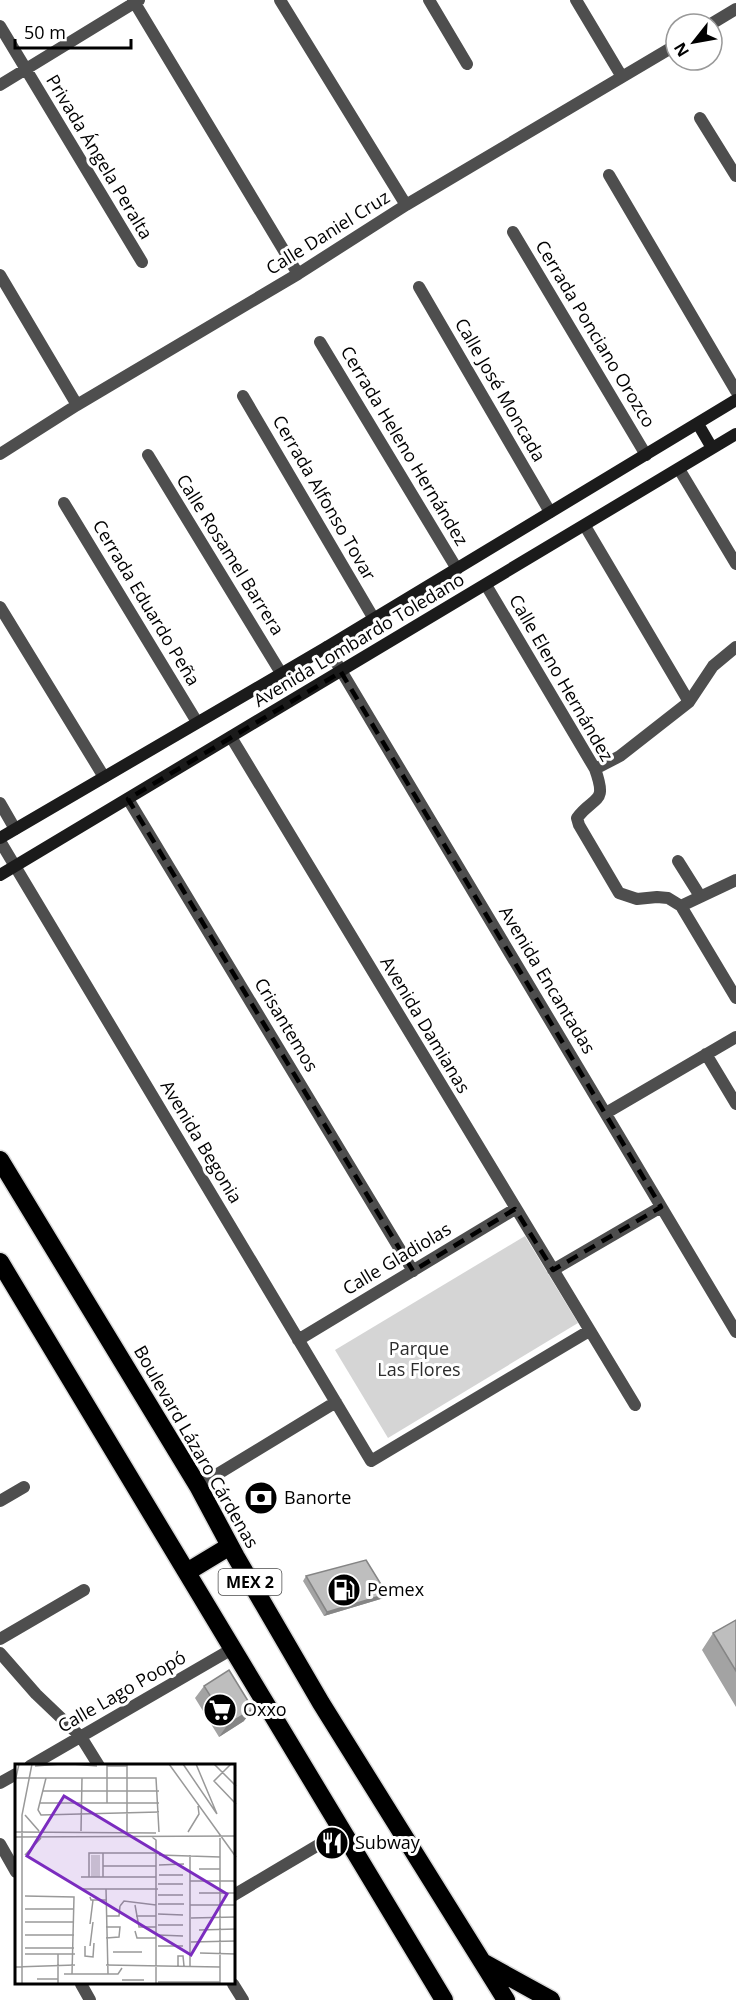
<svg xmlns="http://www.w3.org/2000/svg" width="736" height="2000" viewBox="0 0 736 2000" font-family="'Open Sans',sans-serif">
	<rect width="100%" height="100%" fill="#fff"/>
	<path fill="#d5d5d5" d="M525,1236l53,87 -190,115 -53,-88z"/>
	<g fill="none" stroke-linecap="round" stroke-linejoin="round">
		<g stroke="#dbdbdb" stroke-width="21">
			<path id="highway" d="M0,1160l198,326 38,71 85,146 185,297
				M0,1262l444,738
				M187,1572l43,-26
				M484,1963l67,37"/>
		</g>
		<path stroke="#4e4e4e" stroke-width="12" d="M133,0l165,274
			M280,0l126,205
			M429,0l38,64
			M576,0l46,77
			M711,24l25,-15
			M0,26l142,236
			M0,85l139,-85
			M700,118l36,58
			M609,175l127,216
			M513,232l133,223
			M0,275l77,130
			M419,287l131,225
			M320,342l137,227
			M243,396l131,223
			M0,454l77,-49 221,-131 108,-69 270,-160
			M148,455l133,218
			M679,469l57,95
			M64,503l133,219
			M585,526l104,176
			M486,585l109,184c13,36 -1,26 -18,49l2,7 40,68 18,6 20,-2 11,1 13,8 55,92
			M0,607l104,170
			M327,647l409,685
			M231,737l404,668
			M595,769l25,-13 69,-54 24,-36 23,-19
			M128,799l285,472
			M0,803l15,26
			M0,841l371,620 218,-130
			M678,861l22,35
			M681,906l55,-26
			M706,1054l30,50
			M606,1113l130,-76
			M553,1270l108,-63
			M298,1340l217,-131
			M198,1486l138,-84
			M0,1501l24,-14
			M0,1639l84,-49
			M0,1653l36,41 45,43 18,29
			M30,1766l202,-117
			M0,1783l16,-9
			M0,1844l16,28
			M234,1895l108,-64
			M81,1984l9,16
			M233,1984l10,16"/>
		<path stroke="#1b1b1b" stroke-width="12" d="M698,424l14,24
			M0,838l327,-191 409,-247
			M0,875l736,-441"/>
		<use href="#highway" stroke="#000" stroke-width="18"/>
	</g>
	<path fill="#a3a3a3" d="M306,1576l78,22 -60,18 -21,-35z
		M736,1620v87l-34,-57 11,-17z
		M204,1686l40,35 -25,16 -24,-39z"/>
	<path fill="#858585" d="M387,1594l-3,4 -60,18 3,-4z
		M253,1709l-9,12 -25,16 9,-13z"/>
	<path fill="#bebebe" stroke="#858585" stroke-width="1.5" d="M366,1560l21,34 -60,18 -21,-36z
		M736,1620v51l-23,-38z
		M229,1670l24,39 -25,15 -24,-38z"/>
	<path fill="none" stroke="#000" stroke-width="4.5" stroke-dasharray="12 8" stroke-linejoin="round" d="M341,672l320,535 -108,63 -38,-61 -102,62 -285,-472z"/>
	<defs>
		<g id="bank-disc" transform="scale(1.725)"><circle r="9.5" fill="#000" stroke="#fff"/><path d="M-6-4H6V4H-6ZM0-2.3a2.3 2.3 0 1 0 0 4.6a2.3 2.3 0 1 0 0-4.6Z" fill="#fff"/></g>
		<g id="fuel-disc" transform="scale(1.725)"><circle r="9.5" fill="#000" stroke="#fff"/><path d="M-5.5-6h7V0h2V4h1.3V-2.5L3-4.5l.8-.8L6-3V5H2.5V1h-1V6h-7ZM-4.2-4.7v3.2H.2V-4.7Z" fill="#fff"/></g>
		<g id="supermarket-disc" transform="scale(1.725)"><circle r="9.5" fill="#000" stroke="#fff"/><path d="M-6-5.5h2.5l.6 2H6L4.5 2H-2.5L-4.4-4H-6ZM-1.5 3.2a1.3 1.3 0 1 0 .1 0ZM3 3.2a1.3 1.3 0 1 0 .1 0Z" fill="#fff"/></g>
		<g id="restaurant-disc" transform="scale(1.725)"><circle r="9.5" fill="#000" stroke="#fff"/><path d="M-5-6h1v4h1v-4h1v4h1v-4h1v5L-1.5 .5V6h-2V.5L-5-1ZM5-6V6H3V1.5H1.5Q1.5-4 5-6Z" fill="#fff"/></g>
	</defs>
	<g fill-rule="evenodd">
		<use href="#bank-disc" x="261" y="1498"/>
		<use href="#fuel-disc" x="344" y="1590"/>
		<use href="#supermarket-disc" x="220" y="1710"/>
		<use href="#restaurant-disc" x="332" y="1843"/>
	</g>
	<g text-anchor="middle" stroke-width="6" stroke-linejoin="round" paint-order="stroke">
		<rect fill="#fff" stroke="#4c4c4c" stroke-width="1.5" x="218.5" y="1569" width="63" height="26" rx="4.5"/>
		<g font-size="16" font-weight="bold" fill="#000">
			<text x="250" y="1588">MEX 2</text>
		</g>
		<g font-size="18" fill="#000" stroke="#fff">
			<text transform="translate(99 157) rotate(59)" y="6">Privada Ángela Peralta</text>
			<text transform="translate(328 233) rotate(-32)" y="6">Calle Daniel Cruz</text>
			<text transform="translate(595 334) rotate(59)" y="6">Cerrada Ponciano Orozco</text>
			<text transform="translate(500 390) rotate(60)" y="6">Calle José Moncada</text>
			<text transform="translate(404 446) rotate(59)" y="6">Cerrada Heleno Hernández</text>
			<text transform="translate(324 498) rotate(60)" y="6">Cerrada Alfonso Tovar</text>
			<text transform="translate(230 555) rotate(58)" y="6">Calle Rosamel Barrera</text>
			<text transform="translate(146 603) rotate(59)" y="6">Cerrada Eduardo Peña</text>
			<text transform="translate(359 640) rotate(-31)" y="6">Avenida Lombardo Toledano</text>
			<text transform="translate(561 678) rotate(60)" y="6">Calle Eleno Hernández</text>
			<text transform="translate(547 980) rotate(59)" y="6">Avenida Encantadas</text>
			<text transform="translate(286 1025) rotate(59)" y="6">Crisantemos</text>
			<text transform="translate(425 1025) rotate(59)" y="6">Avenida Damianas</text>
			<text transform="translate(201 1142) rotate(59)" y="6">Avenida Begonia</text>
			<text transform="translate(397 1259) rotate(-31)" y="6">Calle Gladiolas</text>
			<text transform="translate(196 1447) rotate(60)" y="6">Boulevard Lázaro Cárdenas</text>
			<text transform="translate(122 1692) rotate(-30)" y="6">Calle Lago Poopó</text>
		</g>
		<g font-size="18" fill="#2c2c2c" stroke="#fff">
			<text x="419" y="1355">Parque<tspan x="419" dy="21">Las Flores</tspan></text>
		</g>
		<g font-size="18" fill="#000" stroke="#fff" text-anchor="start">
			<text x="284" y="1504">Banorte</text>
			<text x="367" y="1596">Pemex</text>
			<text x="243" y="1716">Oxxo</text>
			<text x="355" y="1849">Subway</text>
		</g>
	</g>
	<g transform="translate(15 1764)">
		<rect width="220" height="220" fill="#fff"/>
		<path d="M76,91h9v22h-9z" fill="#d5d5d5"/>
		<path fill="none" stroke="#999" stroke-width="1.5" d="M57,0l25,2M112,0v68M154,0l67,93M168,0l34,50M181,0l21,50M199,0l22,22M216,0l-17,17 22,23M20,2l26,-2M92,2h20M0,14h141l3,54M31,14l-8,32 3,5 118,-3M0,18l4,-18M28,27h116M25,39h119M92,39v-39M10,51l14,16M66,67l1,-53M0,68l141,1M173,68l11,-18 -1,-8M0,73l221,-1M137,73l4,3v144M205,74v146M88,89v24M10,91l16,-17M144,91l61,2M175,91v111M144,101l25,-1M88,102h53M184,105h21M144,111h24M66,113h75M74,113v-24h70M175,117h44l2,6M143,120h25M66,125h77M91,125l2,85M184,129h37M143,131h25M10,132l49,1 -2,77M75,133l1,3h15M143,140h26M120,141l4,22h17M175,141h46M105,142l4,-5 32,4M10,145h49M143,150l25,1M91,152h13l1,-10M121,152h20M176,154l45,-1M10,158h49M75,160l3,-24M143,161h25M184,166l37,-1M120,167l2,7h19M10,171h49M143,171l25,1M91,174l13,-1 1,-10h-14M176,178l45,-1M70,182v10l8,1 1,-14M75,182l3,-24M143,182h25M10,184h49M98,188h29M185,189l36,1M10,190h50M43,190v30M91,201l114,2M163,202v-10h5l1,10M0,203l60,-2M49,210h54l4,-6M22,215h21M107,216h22M143,218h62M7,220v-169l10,-51"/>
		<path fill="#7b2cbf" fill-opacity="0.15" stroke="#7b2cbf" stroke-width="3" d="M49,32l163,98 -36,61 -164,-99z"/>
		<rect width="220" height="220" fill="none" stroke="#000" stroke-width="3"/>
	</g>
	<g transform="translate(694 42) rotate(239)"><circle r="28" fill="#ffffff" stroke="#999999" stroke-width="1.5"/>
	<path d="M0-4.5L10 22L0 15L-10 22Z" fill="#000000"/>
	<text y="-9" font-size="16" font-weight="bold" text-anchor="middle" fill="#000000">N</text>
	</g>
	<path d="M15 39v9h116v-9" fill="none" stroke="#000000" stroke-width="3"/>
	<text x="24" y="39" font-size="18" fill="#000000" stroke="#ffffff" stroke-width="4.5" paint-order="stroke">50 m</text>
</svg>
